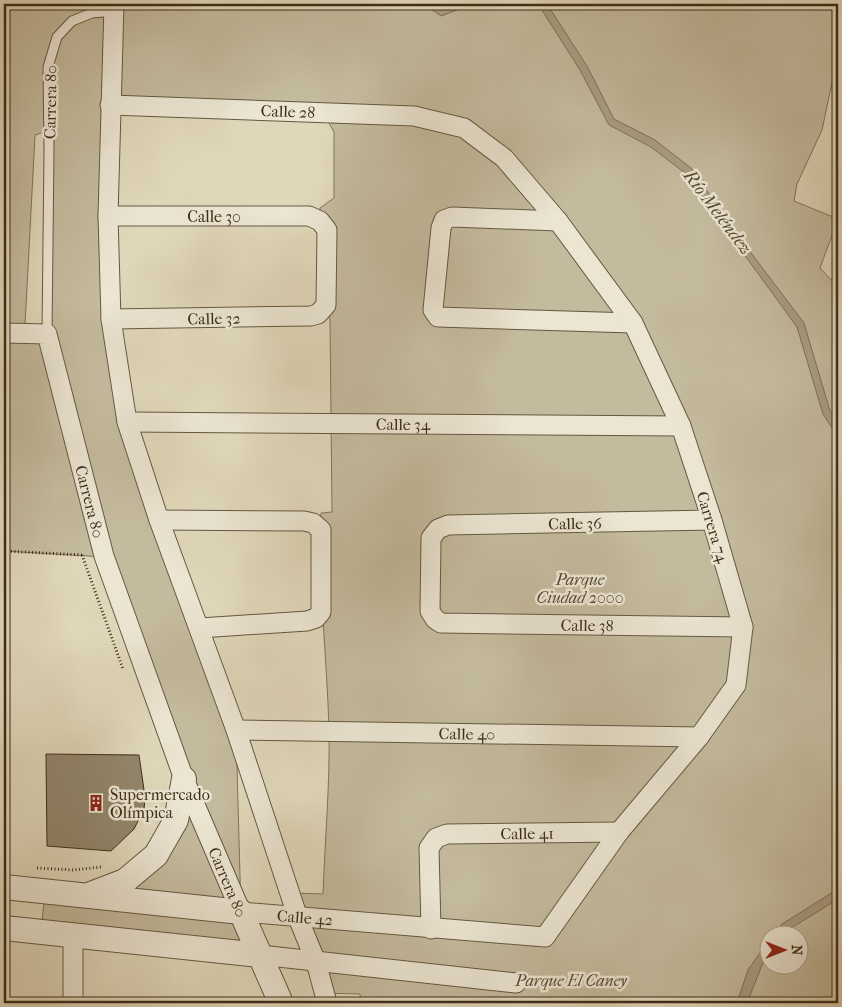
<svg xmlns="http://www.w3.org/2000/svg" width="842" height="1007" viewBox="0 0 842 1007" font-family="'IM FELL French Canon',serif">
	<rect width="100%" height="100%" fill="#e0d7ba"/>
	<filter id="stains"><feTurbulence type="fractalNoise" baseFrequency=".004" numOctaves="4"/><feColorMatrix values="0 0 0 0 .2 0 0 0 0 .09 0 0 0 0 .02 0 0 0 .5 -.17"/></filter>
	<radialGradient id="worn" r=".72"><stop offset=".6" stop-color="#630" stop-opacity="0"/><stop offset="1" stop-color="#630" stop-opacity=".3"/></radialGradient>
	<path fill="#c4ba9e" stroke="#80745b" fill-rule="evenodd" d="M4,4h834v50l-16,76 -25,54 -3,17 44,18 -18,49 18,19v716h-477l-1,-9 -36,-1 -34,-100 33,1c2,-55 7,-110 6,-164 -2,-73 -11,-145 -8,-217l11,-1 -2,-192 -4,-15 -6,-84v-13l14,-10v-66l-11,-20 -213,-7 -2,111 19,206 109,308 5,182 19,43 -219,-23 4,-41 42,4 69,-40 28,-76 -80,-222 -100,-6v-218l43,1v-203l-12,4 -10,190h-21zM770,934h30v30h-30z"/>
	<path fill="#a99d83" stroke="#7e7058" d="M424,4h14l4,3 8,-3h23l-32,12z
		M536,4h11l40,62 27,53 41,21 36,28 48,69 65,86 26,88 8,12v14l-15,-23 -26,-87 -112,-154 -34,-26 -42,-22 -29,-55 -40,-63z
		M838,889v10l-50,31 -4,4h-10l8,-10z
		M769,940v13l-5,7 -17,43h-10l11,-33z"/>
	<path fill="#92856c" stroke="#3d2d18" d="M46,754l93,1 6,42 -1,12 -10,20 -23,22 -64,-5z"/>
	<g fill="none" stroke-linecap="round" stroke-linejoin="round">
		<g stroke="#665840" stroke-width="11">
			<path id="service" d="M47,334l2,-185 -1,-82 9,-30 15,-16 20,-8 22,-2"/>
		</g>
		<g stroke="#665840" stroke-width="21">
			<g id="minor">
				<path d="M114,4l-6,212 3,103 16,103 32,98 77,210 62,188 18,44 11,41"/>
				<path id="s1" d="M108,216h201l11,5 7,9 -1,75 -8,9 -7,2 -200,3"/>
				<path d="M558,221l-106,-4 -8,3 -3,8 -8,82 5,7 195,6"/>
				<path id="s2" d="M4,333l43,1 57,222 80,223 57,133 304,25 74,-105 80,-95 37,-52 7,-58 -31,-107 -31,-94 -48,-103 -75,-102 -54,-63 -40,-30 -50,-12 -304,-11"/>
				<path id="s3" d="M127,422l554,4"/>
				<path d="M159,520l145,1 9,2 8,7v82l-5,6 -9,3 -107,7"/>
				<path id="s4" d="M712,520l-264,5 -10,4 -7,9 -1,73 5,8 6,4 302,4"/>
				<path id="s5" d="M236,730l463,7"/>
				<path id="s6" d="M431,929l-2,-81 7,-10 11,-4 172,-2"/>
				<path d="M73,935v68"/>
				<path d="M260,955l256,28"/>
			</g>
		</g>
		<g stroke="#665840" stroke-width="26">
			<path id="tertiary" d="M4,887l237,25 40,91
				M91,894l34,-13 31,-26 20,-35 8,-41
				M4,928l256,27"/>
		</g>
		<path stroke="#3d2d18" stroke-width="3" stroke-dasharray="1 2.5" stroke-linecap="butt" d="M4,551l79,4
			M7,551l1,125
			M82,555l41,114
			M37,868l36,2 28,-3"/>
		<use href="#service" stroke="#ebe5d2" stroke-width="9"/>
		<use href="#minor" stroke="#ebe5d2" stroke-width="19"/>
		<use href="#tertiary" stroke="#ebe5d2" stroke-width="24"/>
	</g>
	<defs>
		<g id="building-bare" transform="scale(1.35)"><path d="M-4-6H4V6H1V3H-1V6H-4ZM-2.5-4.3h1.7v1.8h-1.7ZM.8-4.3h1.7v1.8H.8ZM-2.5-1h1.7V.8h-1.7ZM.8-1h1.7V.8H.8Z" fill="#8f2418" stroke="#ebe5d2" stroke-width="2.5" paint-order="stroke"/></g>
	</defs>
	<g fill-rule="evenodd">
		<use href="#building-bare" x="96" y="803"/>
	</g>
	<g text-anchor="middle" stroke-width="5" stroke-linejoin="round" paint-order="stroke">
		<g font-size="16" fill="#3d2d18" stroke="#ebe5d2">
			<text transform="translate(50 102) rotate(-89)" y="6">Carrera 80</text>
			<text transform="translate(288 111) rotate(2)" y="6">Calle 28</text>
			<text dy="6" stroke="none"><textPath href="#s1" startOffset="106">Calle 30</textPath></text>
			<text transform="translate(214 318) rotate(-1)" y="6">Calle 32</text>
			<text dy="6" stroke="none"><textPath href="#s3" startOffset="276">Calle 34</textPath></text>
			<text dy="6" stroke="none"><textPath href="#s2" startOffset="216">Carrera 80</textPath></text>
			<text transform="translate(575 523) rotate(-1)" y="6">Calle 36</text>
			<text transform="translate(713 527) rotate(73)" y="6">Carrera 74</text>
			<text dy="6" stroke="none"><textPath href="#s4" startOffset="522">Calle 38</textPath></text>
			<text dy="6" stroke="none"><textPath href="#s5" startOffset="231">Calle 40</textPath></text>
			<text dy="6" stroke="none"><textPath href="#s6" startOffset="185">Calle 41</textPath></text>
			<text transform="translate(228 882) rotate(67)" y="6">Carrera 80</text>
			<text dy="6" stroke="none"><textPath href="#s2" startOffset="718">Calle 42</textPath></text>
		</g>
		<g font-size="16" font-style="italic" fill="#584933" stroke="#ebe5d2">
			<text x="580" y="585">Parque<tspan x="580" dy="18">Ciudad 2000</tspan></text>
			<text x="571" y="986">Parque El Caney</text>
		</g>
		<g font-size="16" fill="#3d2d18" stroke="#ebe5d2" text-anchor="start">
			<text x="110" y="800">Supermercado<tspan x="110" dy="18">Olímpica</tspan></text>
		</g>
		<g font-size="18" font-style="italic" fill="#584933" stroke="#ebe5d2">
			<text transform="translate(718 212) rotate(53)" y="6">Río Meléndez</text>
		</g>
	</g>
	<rect width="842" height="1007" fill="none" stroke="#e0d7ba" stroke-width="20"/>
	<rect x="5" y="5" width="832" height="997" fill="none" stroke="#3d2d18" stroke-width="2.5"/>
	<rect x="10" y="10" width="822" height="987" fill="none" stroke="#3d2d18"/>
	<g transform="translate(784 950) rotate(90)"><circle r="24" fill="#ebe5d2" stroke="#a59b88"/>
	<path d="M0-4L9 19L0 12L-9 19Z" fill="#8f2418"/>
	<text y="-8" font-size="14" font-weight="bold" text-anchor="middle" fill="#3d2d18">N</text>
	</g>
	<rect width="100%" height="100%" filter="url(#stains)"/>
	<rect width="100%" height="100%" fill="url(#worn)"/>
</svg>
